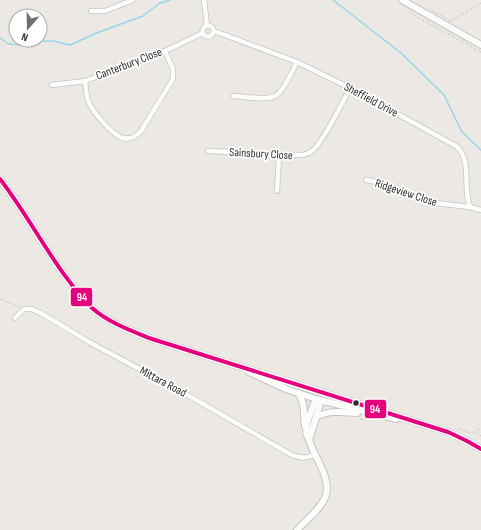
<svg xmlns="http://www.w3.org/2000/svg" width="481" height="530" viewBox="0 0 481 530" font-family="'Sofia Sans Condensed',sans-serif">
<rect width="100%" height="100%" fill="#ece8e4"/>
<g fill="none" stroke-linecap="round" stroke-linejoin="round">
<g stroke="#99d6ec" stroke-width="1.5">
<path d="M333,0L401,53L444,95L462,132L481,150"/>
<path d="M0,38L9,44L21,45L40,41H53L70,45L99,32L143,16L160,3L170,0"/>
</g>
<g stroke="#c5c4c5" stroke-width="6">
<g id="street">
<path d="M204,0L207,25"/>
<path d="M91,11H105L133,0"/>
<circle cx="208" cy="31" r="5.5"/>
<path d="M214,31L297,62L350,88L456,146C473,161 462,187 470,207L481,210"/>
<path d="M85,81C86,87 86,94 88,100C90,108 96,114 102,121C113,133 125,148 141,131L173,79V69L165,51"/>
<path d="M52,85L85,81L165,51L203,33"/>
<path d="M233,96C243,96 266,101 275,96C284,91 292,71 297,62"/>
<path d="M208,151L300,155C304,155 308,154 312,151C323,143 342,103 350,88"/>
<path d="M366,180L382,183L435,203L470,207"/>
<path d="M277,191L279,155"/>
<path d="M15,318L24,309H31L41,313L89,342L184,393L290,454C299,458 305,459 314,455"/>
</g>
</g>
<g stroke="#c5c4c5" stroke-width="8">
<g id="secondary">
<path d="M402,0L481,45"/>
<path d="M0,179C23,209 41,242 63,273C72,285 81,298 92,308C108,322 129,330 149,338L448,432L467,441L481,449"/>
<path d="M249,372L286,389L316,399L396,419"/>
<path d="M298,393C306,404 303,414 305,426"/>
<path d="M316,417C329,410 342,412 357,413"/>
<path d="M309,440L321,401"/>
<path d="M297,530C306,520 322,508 326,495C331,477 314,457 309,440C308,437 306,435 306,432C306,421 312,409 316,399"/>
</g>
</g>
<g stroke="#c9c9c8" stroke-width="1" stroke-dasharray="3 2" stroke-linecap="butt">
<path d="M431,10L451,21L481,3"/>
<path d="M409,11L417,17L481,52"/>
<path d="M0,299L20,307"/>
<path d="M360,419H370"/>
<path d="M458,429L472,433L481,429"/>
<path d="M476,432L481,436"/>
</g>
<use href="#street" stroke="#fcfcfb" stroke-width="4.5"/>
<use href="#secondary" stroke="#fcfcfb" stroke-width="6"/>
<g stroke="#fff" stroke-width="7">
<path id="bus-1" d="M0,179C23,209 41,242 63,273C72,285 81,298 92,308C108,322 129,330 149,338L448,432L467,441L481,449"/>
</g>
<use href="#bus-1" stroke="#e5007d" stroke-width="4"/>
</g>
<circle fill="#2e2e2e" stroke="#fff" stroke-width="1.5" cx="356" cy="403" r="3.5"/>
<g text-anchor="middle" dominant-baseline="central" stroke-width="3.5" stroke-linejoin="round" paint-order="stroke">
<g font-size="12" fill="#2e2e2e" stroke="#fff">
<text transform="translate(129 64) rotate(-21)">Canterbury Close</text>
<text transform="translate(371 100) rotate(28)">Sheffield Drive</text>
<text transform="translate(261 154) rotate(3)">Sainsbury Close</text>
<text transform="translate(406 193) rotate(18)">Ridgeview Close</text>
<text transform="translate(163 382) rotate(28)">Mittara Road</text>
</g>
</g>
<g stroke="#fff" stroke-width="1.5">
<rect x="70" y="287" width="23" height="20" rx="4" fill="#e5007d"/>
<rect x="364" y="399" width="23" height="20" rx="4" fill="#e5007d"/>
</g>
<g font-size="11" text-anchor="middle" font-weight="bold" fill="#fff">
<text x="82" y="301">94</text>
<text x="375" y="413">94</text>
</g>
<g transform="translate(28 28) rotate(200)"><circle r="19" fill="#ffffff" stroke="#ababab"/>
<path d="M0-3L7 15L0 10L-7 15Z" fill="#706f6e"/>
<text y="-6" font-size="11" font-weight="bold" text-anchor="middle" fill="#2e2e2e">N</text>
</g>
</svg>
